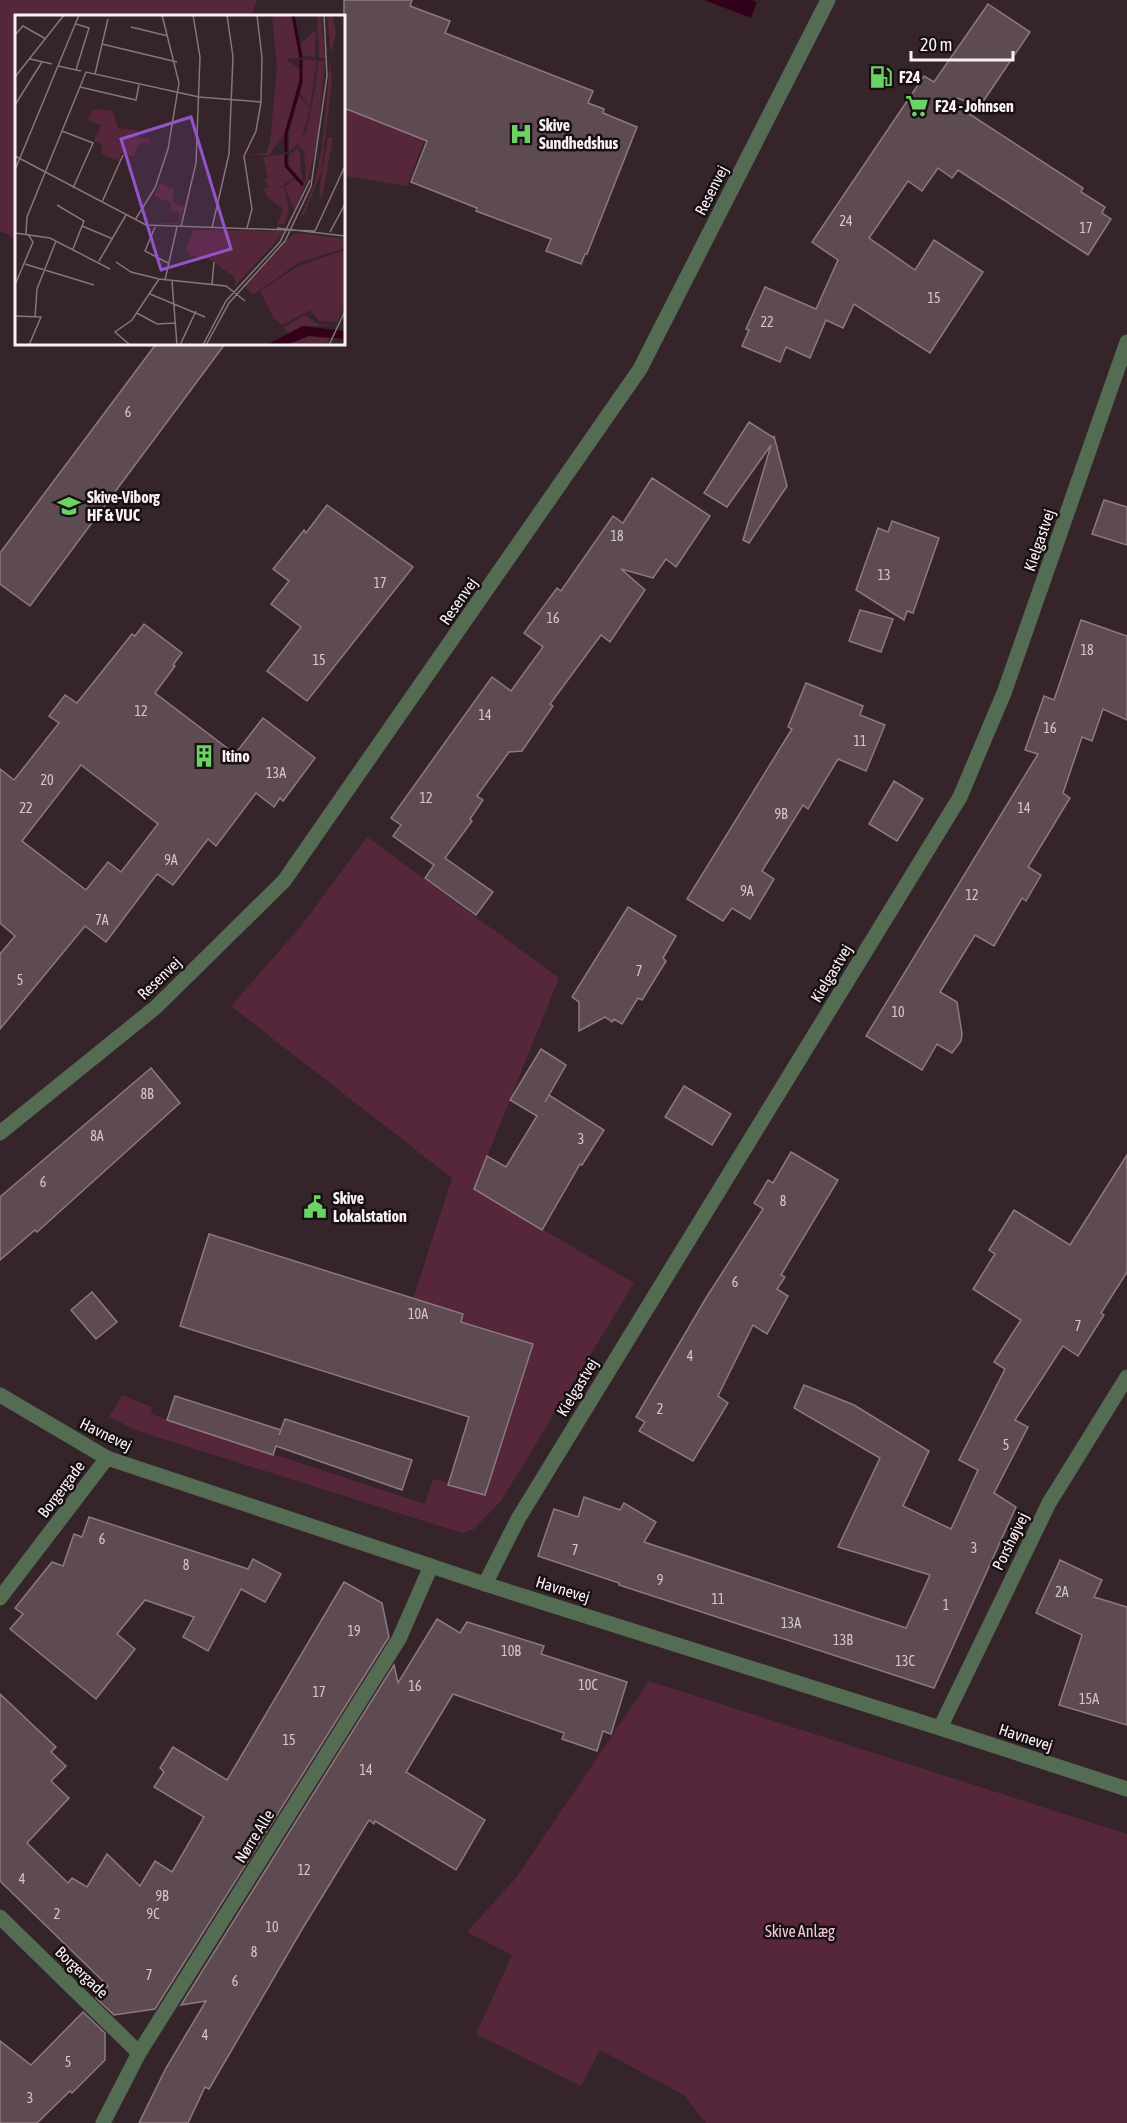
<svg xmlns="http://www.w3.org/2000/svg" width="1127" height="2123" viewBox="0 0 1127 2123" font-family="'Asap Condensed',sans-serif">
<rect width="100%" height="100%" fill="#35252b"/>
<g fill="#56263a">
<path d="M0,0H257L251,16H16V242L7,234L0,232Z"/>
<path d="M344,107L425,139L407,186L344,176Z"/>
<path d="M367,837L559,978L474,1189L634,1283L501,1501L474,1529L462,1533L138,1431L109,1417L122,1395L152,1407L151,1414L425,1504L433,1479L449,1482L448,1485L485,1495L533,1344L461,1321L463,1314L413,1299L452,1178L231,1006L302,925Z"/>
<path d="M649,1681L1127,1834V2123H706L684,2095L600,2050L581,2086L476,2034L512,1955L467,1932L516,1878Z"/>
</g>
<path fill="#33001a" d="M704,0H752L757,2L751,18Z"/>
<g fill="#5d4b51" stroke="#8d7980" stroke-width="1.5" fill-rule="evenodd">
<path d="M344,0H412L410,6L450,21L445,33L593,91L588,103L604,109L603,113L637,127L587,254H585L581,264L546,251L551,239L476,211L477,208L411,182L427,141L344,108Z"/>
<path d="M988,4L1030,32L980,106L957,98L954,104L1083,188L1081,192L1105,207L1102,213L1111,219L1088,255L958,170L952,178L938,168L922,191L908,181L869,238L915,270L934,240L983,272L930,353L854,304L843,328L826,320L810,358L786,347L780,362L742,346L749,330L746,329L765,287L816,309L838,260L812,242L924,76L934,82Z"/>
<path d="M156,344H225L30,606L0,584V553Z"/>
<path d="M749,422L774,438V436L787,486L749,543L743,540L771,445L727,507L704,493Z"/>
<path d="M652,478L710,516L676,567L666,559L653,578L621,569L645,590L610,642L601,635L550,704L553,706L522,751L509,752L477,796L483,800L470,819L472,821L445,858L493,892L476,915L425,878L434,865L393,836L401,825L391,818L492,677L511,691L543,647L524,633L557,588L561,591L613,516L623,523Z"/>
<path d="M1104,500L1127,507V545L1092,534Z"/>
<path d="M327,505L413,567L307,701L267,671L301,627L271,604L289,581L273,569L304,530L306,533Z"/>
<path d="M892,521L939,538L913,613L907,611L904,620L856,590L878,528L888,532Z"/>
<path d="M860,610L893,619L881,652L849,641Z"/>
<path d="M1081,620L1127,636V720L1103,709L1092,741L1082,737L1063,793L1070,798L1028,867L1041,875L1026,901L1022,898L994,946L975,935L940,992L957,1002L962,1034L961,1041L952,1053L937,1044L922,1070L866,1036L1038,754L1025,750L1044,696L1054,700Z"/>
<path d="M144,624L182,653L173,665L175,666L155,693L235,754L263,718L315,758L283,801L280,798L274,807L256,793L216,846L208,839L173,885L157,874L106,942L85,926L0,1029V954L15,936L0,923V769L14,780L59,723L49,716L65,695L77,703L132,634L135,636ZM81,765L158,824L121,872L108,862L86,890L22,841Z"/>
<path d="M806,683L863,706L860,715L885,725L866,771L838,759L808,809L803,805L762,871L774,879L750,919L732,908L723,921L687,899L792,729L788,727Z"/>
<path d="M894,781L923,799L897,841L869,824Z"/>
<path d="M628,907L676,936L663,958L666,961L642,1000L638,998L622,1024L614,1019L612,1022L605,1017L579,1031V1002L572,997Z"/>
<path d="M541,1049L566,1065L545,1102L549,1095L604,1130L582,1165L580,1164L542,1230L474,1189L487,1156L506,1167L537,1116L510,1100Z"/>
<path d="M151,1068L180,1103L37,1232L35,1230L0,1260V1197Z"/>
<path d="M684,1086L731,1114L712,1145L665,1117Z"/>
<path d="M791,1152L838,1180L781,1275L785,1277L777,1289L788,1296L767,1334L753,1325L718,1396L728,1403L693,1461L639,1431L645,1422L636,1417L706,1298L763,1209L754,1203L768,1180L773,1183Z"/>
<path d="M1127,1155V1272L1101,1313L1104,1315L1078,1356L1063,1346L1015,1420L1028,1427L994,1493L1016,1507L934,1688L619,1585V1583L538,1556L554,1509L578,1517L584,1497L620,1510L624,1503L656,1522L644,1542L906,1628L930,1575L838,1547L880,1458L794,1408L804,1385L854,1405L929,1451L903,1506L951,1529L978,1470L959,1460L1005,1369L994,1362L1021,1320L973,1289L995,1254L989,1250L1014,1210L1070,1245Z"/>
<path d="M209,1234L463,1314L461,1322L533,1344L485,1495L448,1485L469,1417L180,1326Z"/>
<path d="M92,1292L117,1322L96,1339L71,1310Z"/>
<path d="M175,1396L281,1430L279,1435L285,1419L412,1460L402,1490L276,1446L273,1455L167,1420Z"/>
<path d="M89,1517L248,1569L253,1559L281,1574L265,1602L241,1589L208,1651L183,1637L194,1617L145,1600L117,1634L135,1649L96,1699L10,1629L23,1614L15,1608L52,1562L63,1566L74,1534L82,1537Z"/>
<path d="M1060,1560L1102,1580L1094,1597L1127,1607V1725L1059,1705L1082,1635L1036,1613Z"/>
<path d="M344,1582L382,1603L389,1637L155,2009L114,2015L96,1998L108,1986L0,1881V1694L56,1747L51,1752L66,1766L51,1781L69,1798L27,1843L68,1883L72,1878L87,1887L107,1854L140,1886L155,1861L172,1872L204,1817L154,1787L164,1772L160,1768L173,1747L227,1780Z"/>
<path d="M437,1619L460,1633L467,1622L544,1646L541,1654L627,1682L611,1734L603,1731L597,1751L562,1739L564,1733L453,1694L406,1772L485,1820L456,1870L375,1821L374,1824L369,1820L301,1931L209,2089L205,2087L188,2123H139L166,2068L206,2001L181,2005L394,1665L398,1683Z"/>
<path d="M83,2012L105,2033V2060L72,2093L70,2091L37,2123H0V2041L31,2065Z"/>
</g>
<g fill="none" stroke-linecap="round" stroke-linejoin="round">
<g stroke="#546d52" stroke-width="15">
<path d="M0,1133L156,1007L284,881L640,369L828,0"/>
<path d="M0,1395L107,1458L485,1584L940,1728L1127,1789"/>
<path d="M485,1584L518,1519L960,797L1004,693L1127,342"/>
<path d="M0,1598L107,1458"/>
<path d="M940,1728L1049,1503L1127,1377"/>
<path d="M0,1917L139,2053"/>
<path d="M103,2123L139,2053L399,1639L431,1566"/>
</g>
</g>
<defs>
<g id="fuel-bare" transform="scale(1.8)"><path d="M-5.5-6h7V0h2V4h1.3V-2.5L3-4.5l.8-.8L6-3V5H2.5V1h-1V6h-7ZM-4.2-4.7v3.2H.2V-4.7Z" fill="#6ad363" stroke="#171013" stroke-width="2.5" paint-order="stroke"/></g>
<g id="supermarket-bare" transform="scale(1.8)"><path d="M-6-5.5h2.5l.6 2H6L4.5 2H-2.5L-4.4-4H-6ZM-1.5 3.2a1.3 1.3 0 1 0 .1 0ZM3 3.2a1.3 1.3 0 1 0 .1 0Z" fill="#6ad363" stroke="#171013" stroke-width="2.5" paint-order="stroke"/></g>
<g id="hospital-bare" transform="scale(1.8)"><path d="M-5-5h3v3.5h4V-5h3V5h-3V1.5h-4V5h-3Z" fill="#6ad363" stroke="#171013" stroke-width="2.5" paint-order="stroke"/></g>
<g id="school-bare" transform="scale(1.8)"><path d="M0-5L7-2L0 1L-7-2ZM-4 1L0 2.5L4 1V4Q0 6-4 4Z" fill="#6ad363" stroke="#171013" stroke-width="2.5" paint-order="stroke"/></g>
<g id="building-bare" transform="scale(1.8)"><path d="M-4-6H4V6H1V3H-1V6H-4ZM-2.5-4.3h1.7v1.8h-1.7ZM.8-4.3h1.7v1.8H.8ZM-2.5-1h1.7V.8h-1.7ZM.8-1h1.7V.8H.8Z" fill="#6ad363" stroke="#171013" stroke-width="2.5" paint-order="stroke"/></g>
<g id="civic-bare" transform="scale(1.8)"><path d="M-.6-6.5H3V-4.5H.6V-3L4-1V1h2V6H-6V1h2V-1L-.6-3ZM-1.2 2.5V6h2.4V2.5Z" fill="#6ad363" stroke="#171013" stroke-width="2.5" paint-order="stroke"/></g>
</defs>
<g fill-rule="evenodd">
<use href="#fuel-bare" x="881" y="77"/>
<use href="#supermarket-bare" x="917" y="106"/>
<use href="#hospital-bare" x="521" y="134"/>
<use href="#school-bare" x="69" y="506"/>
<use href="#building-bare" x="204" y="756"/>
<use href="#civic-bare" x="315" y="1207"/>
</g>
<g text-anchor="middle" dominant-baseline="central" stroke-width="5" stroke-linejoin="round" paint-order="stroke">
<g font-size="14" fill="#d4c7cb">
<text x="846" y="221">24</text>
<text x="1086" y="228">17</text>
<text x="934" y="298">15</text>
<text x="767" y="322">22</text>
<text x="128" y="412">6</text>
<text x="617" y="536">18</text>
<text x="884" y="575">13</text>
<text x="380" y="583">17</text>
<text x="553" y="618">16</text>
<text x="1087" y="650">18</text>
<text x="319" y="660">15</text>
<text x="141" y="711">12</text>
<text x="485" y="715">14</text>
<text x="1050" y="728">16</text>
<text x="860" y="741">11</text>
<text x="276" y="773">13A</text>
<text x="47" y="780">20</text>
<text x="426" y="798">12</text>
<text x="26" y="808">22</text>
<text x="1024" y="808">14</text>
<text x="781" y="814">9B</text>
<text x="171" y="860">9A</text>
<text x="747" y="891">9A</text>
<text x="972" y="895">12</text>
<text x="102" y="920">7A</text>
<text x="639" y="971">7</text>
<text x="20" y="980">5</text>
<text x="898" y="1012">10</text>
<text x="147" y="1094">8B</text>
<text x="97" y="1136">8A</text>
<text x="581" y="1139">3</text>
<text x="43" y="1182">6</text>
<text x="783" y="1201">8</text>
<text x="735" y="1282">6</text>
<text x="418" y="1314">10A</text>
<text x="1078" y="1326">7</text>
<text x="690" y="1356">4</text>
<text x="660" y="1409">2</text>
<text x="1006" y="1445">5</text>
<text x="102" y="1539">6</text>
<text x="974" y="1548">3</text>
<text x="575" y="1550">7</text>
<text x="186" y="1565">8</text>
<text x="660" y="1580">9</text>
<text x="1062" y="1592">2A</text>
<text x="718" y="1599">11</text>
<text x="946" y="1605">1</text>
<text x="791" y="1623">13A</text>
<text x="354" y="1631">19</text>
<text x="843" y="1640">13B</text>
<text x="511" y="1651">10B</text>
<text x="905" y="1661">13C</text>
<text x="588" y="1685">10C</text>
<text x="415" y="1686">16</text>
<text x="319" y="1692">17</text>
<text x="1089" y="1699">15A</text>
<text x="289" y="1740">15</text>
<text x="366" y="1770">14</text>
<text x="304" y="1870">12</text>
<text x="22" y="1879">4</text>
<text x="162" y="1896">9B</text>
<text x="57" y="1914">2</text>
<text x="153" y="1914">9C</text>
<text x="272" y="1927">10</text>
<text x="254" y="1952">8</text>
<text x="149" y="1975">7</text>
<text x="235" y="1981">6</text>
<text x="205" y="2035">4</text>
<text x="68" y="2062">5</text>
<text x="30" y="2098">3</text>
</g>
<g font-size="16" font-weight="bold" fill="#fbf0f4" stroke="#171013" text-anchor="start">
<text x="899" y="77">F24</text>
<text x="935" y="106">F24 - Johnsen</text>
<text x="539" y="125">Skive<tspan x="539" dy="18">Sundhedshus</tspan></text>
<text x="87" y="497">Skive-Viborg<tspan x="87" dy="18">HF &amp; VUC</tspan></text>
<text x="222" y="756">Itino</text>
<text x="333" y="1198">Skive<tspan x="333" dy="18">Lokalstation</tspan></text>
</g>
<g font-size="16" fill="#fbf0f4" stroke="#171013">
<text transform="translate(711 190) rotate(-63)">Resenvej</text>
<text transform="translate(1039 540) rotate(-71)">Kielgastvej</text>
<text transform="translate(458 601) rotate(-55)">Resenvej</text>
<text transform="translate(831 973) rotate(-59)">Kielgastvej</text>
<text transform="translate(159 978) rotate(-44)">Resenvej</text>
<text transform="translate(577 1387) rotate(-59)">Kielgastvej</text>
<text transform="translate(106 1434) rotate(26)">Havnevej</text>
<text transform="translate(61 1489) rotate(-53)">Borgergade</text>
<text transform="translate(1010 1541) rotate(-64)">Porshøjvej</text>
<text transform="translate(563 1589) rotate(17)">Havnevej</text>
<text transform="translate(1026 1737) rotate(18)">Havnevej</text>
<text transform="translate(254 1836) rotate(-58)">Nørre Alle</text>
<text transform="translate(82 1972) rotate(44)">Borgergade</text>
</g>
<g font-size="16" fill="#f6c7d8" stroke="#171013">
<text x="800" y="1931">Skive Anlæg</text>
</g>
</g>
<g transform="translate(15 15)">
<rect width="330" height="330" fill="#35252b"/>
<path d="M257,0H275L278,4L285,43L271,44L285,54V60L271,118L254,140H232L251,138L255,127L262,53ZM302,0H306L310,43H304ZM312,0H318L321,18L316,38ZM301,15L300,42L288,41L286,28ZM288,45H302L295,92L285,79ZM303,46H310L303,123L293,164L279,196L270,172L279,164L287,168L291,164L289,136L283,131L286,126L274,137V118L284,81L295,94L287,123L291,117L300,75ZM315,47L317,65L306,158L289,200H286L300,167L307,132ZM78,94L98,96L103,113L122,115V122L135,124V127L124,129L119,142L106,138L104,146L86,139L87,129L79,126L86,110L73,105ZM313,122L318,123L307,183L304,177ZM282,134L285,137L287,166L274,150V139ZM271,139L270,151L280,162L259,176L269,171L274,194L270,208L262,210L268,194L251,181L249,174L254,172L249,165L253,163L248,142ZM145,168L159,174L158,188L169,191L164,209H139L164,207V197L156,196V188L139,181ZM178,215L266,216L268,219L220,271V263L196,245L174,240L171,234ZM279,218L329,223L330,233L283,248L238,280L230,272ZM330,235V291L322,307L304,306L295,295L267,310L258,302L245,276L283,251ZM290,300L303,309L320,311H287L273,318L269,312ZM295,321L314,323L311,330H271Z" fill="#56263a"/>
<path d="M288,311L330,316V324L294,321L270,330H251Z" fill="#33001a"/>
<path fill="none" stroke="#33001a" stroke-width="3" d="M278,0L286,43M271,137V118L286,67V45M271,139V151L288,170"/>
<path fill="none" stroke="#84767b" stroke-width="1.5" d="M116,12L153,21M0,20L8,11L31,24M87,29L162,47M15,44L37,49M43,51L66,56M61,55L74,13L61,9M80,59L93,4M0,62L49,0M65,72L121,85L124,70M0,90L27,47M47,116L78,128L58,173M0,141L131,210L300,216M0,155L64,0M87,187L108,140M42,190L69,206L58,234M120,205L140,173L153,134L164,68L147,0M67,211L98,224M140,212L130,236L153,248M166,212L181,148L185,42L178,0M197,213L214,139L218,42L212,0M232,213L237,194L229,141L241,116L246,87L247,43L242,0M262,213L330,221M300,216L330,151M315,217L330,189M0,218L35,223L95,254M11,219L12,202L71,57L184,82L246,87M84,246L111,200M101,247L116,257L144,264L211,271L230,286M10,249L79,270M150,265L162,212M157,266L162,330M197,269L199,247M0,270L18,227L13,219M135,279L190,302M122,298L142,309L160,308M0,301L26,302L14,330M20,302L22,274L41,226M115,330L100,317L117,305L144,264M165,330L181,296M188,330L211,286L265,227L295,165M191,330L214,288L270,226L296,171L312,61L309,0M314,330L330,296"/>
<path fill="#9553ca" fill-opacity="0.15" stroke="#9553ca" stroke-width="3" d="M176,102L216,234L146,255L106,124Z"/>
<rect width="330" height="330" fill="none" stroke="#fbf0f4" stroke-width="3"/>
</g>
<path d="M911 51v9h102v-9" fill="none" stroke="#fbf0f4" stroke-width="3"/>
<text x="920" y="51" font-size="18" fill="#fbf0f4" stroke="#171013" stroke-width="4.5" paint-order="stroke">20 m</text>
</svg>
